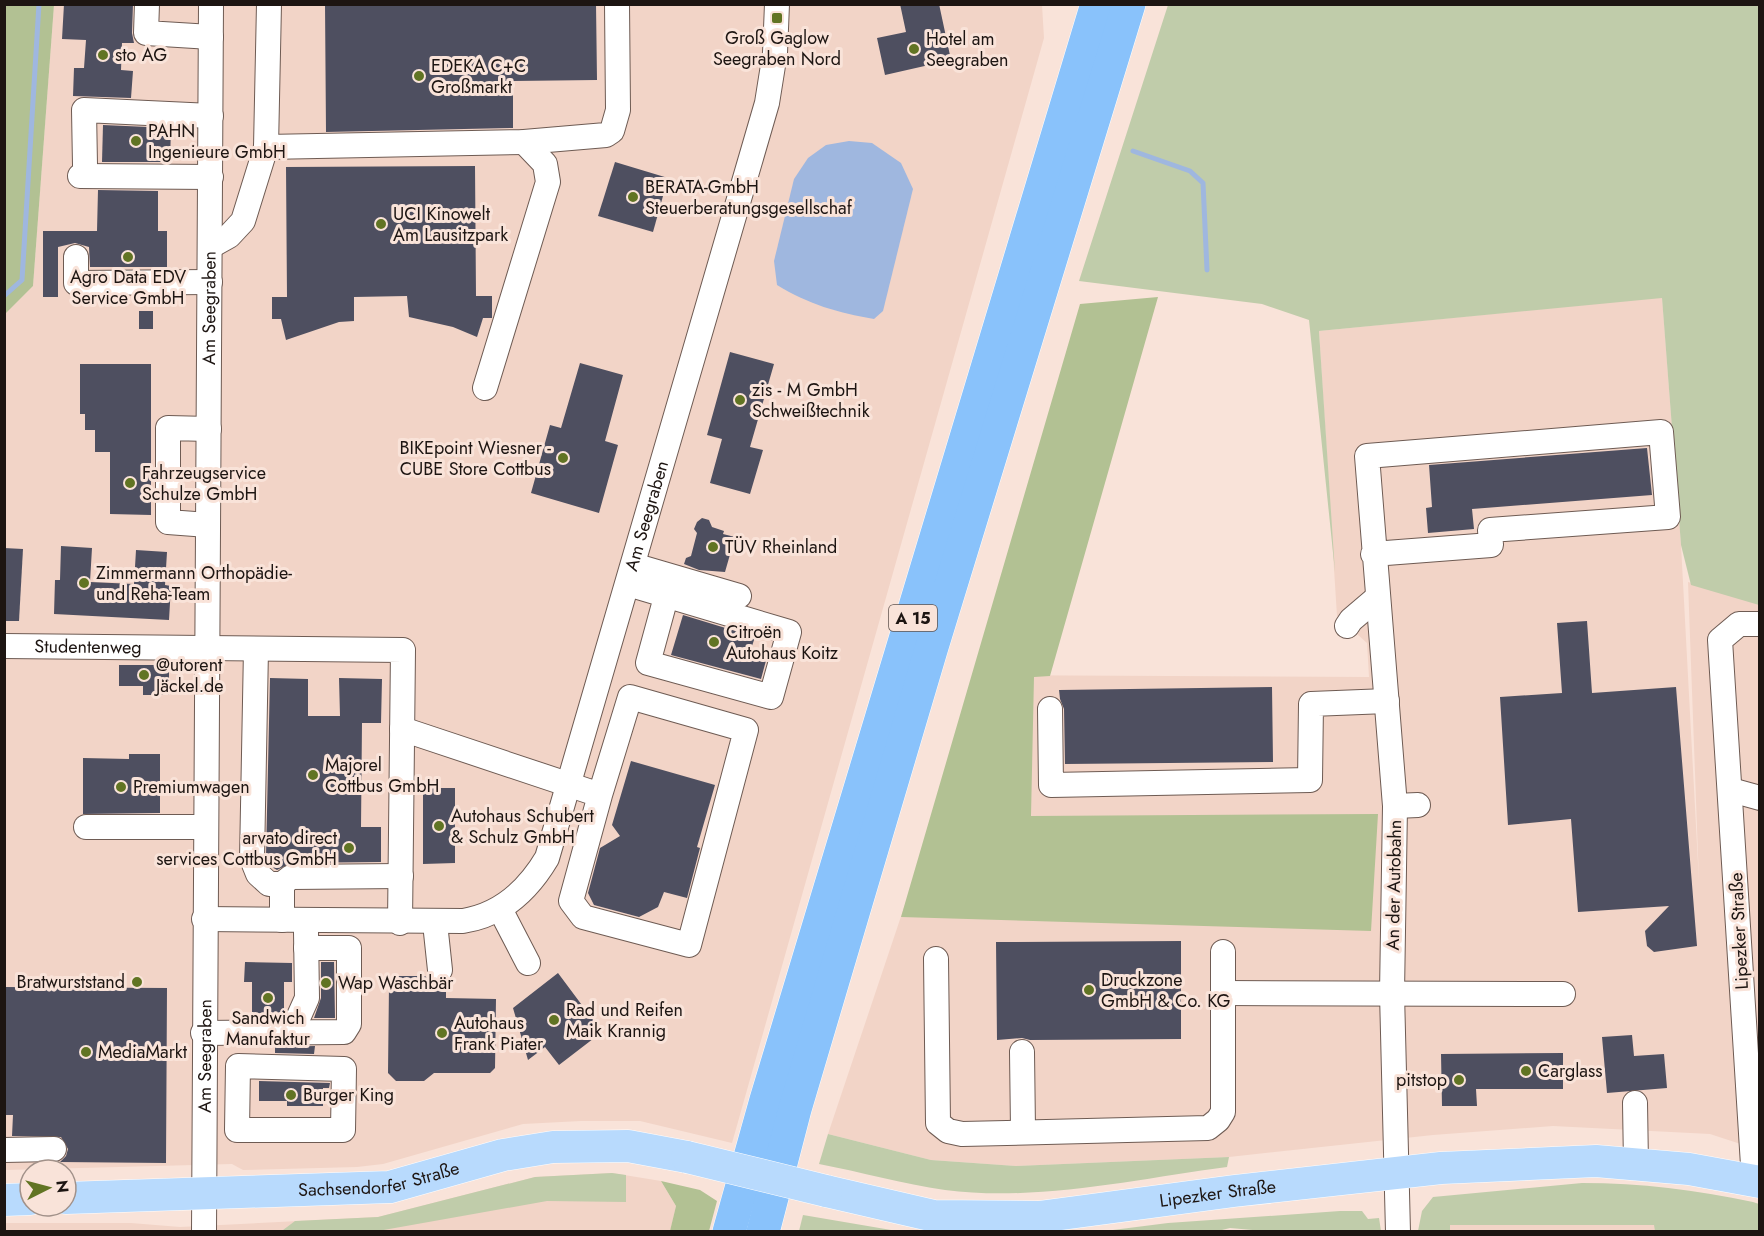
<svg xmlns="http://www.w3.org/2000/svg" width="1764" height="1236" viewBox="0 0 1764 1236" font-family="Jost,sans-serif">
<rect width="100%" height="100%" fill="#f9e3d9"/>
<g fill="#f2d4c7">
<path d="M54,5H1042L1044,38L732,1143L640,1121H581L523,1124L383,1164L357,1167L243,1170L232,1164L5,1170L4,314L33,286Z"/>
<path d="M1662,297L1681,545L1699,882L1688,582L1759,603V1150L1710,1134L1553,1126L1433,1135L1229,1157L1016,1166L931,1160L828,1134L982,675L1369,677L1367,643L1337,616L1319,331Z"/>
<path d="M612,1173L661,1181L676,1206L670,1232H5L4,1223H131L180,1227L378,1217L535,1177Z"/>
<path d="M1450,1225H1655V1231L1450,1232Z"/>
</g>
<g fill="#c0ccaa">
<path d="M1168,5H1759V605L1691,585L1681,545L1662,298L1319,331L1335,572L1309,320L1262,304L1079,281Z"/>
<path d="M828,1134L931,1160L1016,1166L1229,1157L1227,1167C1136,1179 1037,1202 945,1190C903,1184 861,1172 819,1164Z"/>
<path d="M612,1173L626,1175V1202L547,1201L378,1231L283,1230L295,1221L378,1217L535,1177Z"/>
<path d="M1582,1183C1641,1183 1696,1190 1753,1202L1759,1204V1231H1655L1654,1225H1450V1231H1418L1422,1211L1433,1197Z"/>
<path d="M1340,1211H1362L1368,1219L1379,1218L1381,1231L1275,1232L1230,1228L1214,1232L1105,1231L1168,1223Z"/>
<path d="M803,1215L897,1231H799Z"/>
</g>
<g fill="#b2c193">
<path d="M5,4L54,5L33,286L5,314Z"/>
<path d="M1158,297L1050,676L1034,677L1031,816L1378,814L1371,931L901,917L1080,304Z"/>
<path d="M661,1181L700,1190L717,1201L709,1231H670L676,1206Z"/>
</g>
<path fill="#9fb7df" d="M849,141L872,143L901,163L913,189L883,311L874,319C838,313 808,304 777,285L774,261L794,179L808,158L826,145Z"/>
<g fill="none" stroke-linecap="round" stroke-linejoin="round">
<g stroke="#9fb7df" stroke-width="5">
<path d="M1133,151L1190,171L1203,183L1207,270"/>
<path d="M4,296L22,280L39,4"/>
</g>
</g>
<g fill="#4e4f60">
<path d="M64,4H133L132,33L134,43H122L121,70L133,71L131,98L73,96L74,68H84L86,40L62,39Z"/>
<path d="M325,4H596L597,80L513,81V128L326,132Z"/>
<path d="M900,4H939L951,60L885,75L877,38L906,32Z"/>
<path d="M103,125L171,128L170,162H102Z"/>
<path d="M615,162L668,178L653,232L598,216Z"/>
<path d="M475,166L476,296H492V318H483L477,337L453,327L409,317L407,296L354,297V321L339,322L286,340L281,319H272V297H287L286,167Z"/>
<path d="M98,190L158,191V231H167V267H90L89,247L75,243L58,247V297H43V231H97Z"/>
<rect x="139" y="311" width="14" height="18"/>
<path d="M730,352L774,364L750,447L763,450L750,494L710,483L722,439L707,435Z"/>
<path d="M580,363L623,375L605,441L618,445L599,513L531,493L550,425L561,428Z"/>
<path d="M80,364H151V515L110,514V452H95V430H85V414H80Z"/>
<path d="M1647,448L1652,495L1472,509L1474,529L1428,533L1426,508L1432,507L1429,465Z"/>
<path d="M702,518L709,520L712,527L724,531L723,534L735,537L725,572L699,570L684,564L686,558L691,556L697,533L694,529L697,522Z"/>
<path d="M61,546L92,548L90,582L134,584L136,550L167,552L165,585L171,586L169,620L54,614L55,580H60Z"/>
<path d="M4,548L23,549L19,621H4Z"/>
<path d="M683,615L755,637L750,652L767,657L761,679L671,655Z"/>
<path d="M1587,621L1592,693L1676,687L1697,946L1654,952L1647,946L1645,931L1669,906L1578,912L1571,819L1508,825L1500,697L1562,693L1557,623Z"/>
<path d="M119,665H169V695H143V686H119Z"/>
<path d="M270,678L308,679V716H340L339,678L382,679L381,723H362L361,827H381V862L291,863L277,870L270,866L266,856Z"/>
<path d="M1272,687L1273,762L1065,764L1064,709L1060,699L1059,690Z"/>
<path d="M129,754H160V813L83,814V758L129,759Z"/>
<path d="M631,761L715,785L697,847L700,848L687,898L664,892L658,907L639,917L594,905L588,893L600,848L620,836L612,825Z"/>
<path d="M423,788H455V863L423,864Z"/>
<path d="M1181,941V1039L1030,1040L1022,1038L997,1040L996,942Z"/>
<path d="M245,962L292,963V982H284V1014L252,1013V982H244Z"/>
<path d="M321,962H334L335,1018H314L321,998Z"/>
<path d="M558,973L602,1032L559,1065L545,1047L528,1060L513,1008Z"/>
<path d="M397,976H425L435,986H446V998L496,999L495,1068L490,1073H434L424,1081H396L388,1073L389,985Z"/>
<path d="M4,987L167,988L166,1163L60,1162L66,1156L68,1149L61,1137L12,1136L13,1115H4Z"/>
<path d="M1632,1035L1634,1056L1664,1054L1667,1088L1607,1093L1602,1037Z"/>
<path d="M315,1046L314,1054L275,1053V1047Z"/>
<path d="M1563,1053V1089H1476L1477,1106H1442L1441,1054Z"/>
<path d="M259,1081L330,1083L329,1088H323V1106H287V1101H259Z"/>
</g>
<g fill="none" stroke-linecap="round" stroke-linejoin="round">
<g stroke="#6e5b53" stroke-width="26">
<g id="minor">
<path d="M147,4L146,33L211,37"/>
<path d="M266,147L269,4"/>
<path d="M85,165L84,110L211,116"/>
<path d="M80,176L211,177"/>
<path d="M211,246L229,236L243,221L266,147L524,142L606,135L612,131L618,110L617,4"/>
<path d="M76,257V283L210,282"/>
<path d="M485,388L548,182L545,164L524,142"/>
<path d="M208,525L168,522V428L209,429"/>
<path d="M1373,554L1491,545L1490,530L1668,517L1661,432L1367,456L1395,806L1392,993L1398,1232"/>
<path d="M633,565L739,596"/>
<path d="M628,584L789,632L771,697L648,663L666,597"/>
<path d="M1347,626L1351,620L1378,597"/>
<path id="s1" d="M4,646L403,650L400,923"/>
<path d="M256,649L252,859L258,874L269,884H282V920"/>
<path d="M1050,709L1051,785L1310,780L1311,704L1387,701"/>
<path d="M402,729L600,795L630,697L746,730L689,945L583,917L571,901L600,795"/>
<path d="M1731,790L1760,798"/>
<path d="M1395,806L1418,805"/>
<path d="M86,827H204"/>
<path d="M282,884L291,877L401,876"/>
<path d="M500,909L528,963"/>
<path id="s2" d="M204,919L463,921C501,915 528,890 547,858L767,103L775,53L777,4"/>
<path d="M435,923L440,970"/>
<path d="M936,959L938,1123L948,1131L962,1134L1208,1128L1218,1120L1223,1112V952"/>
<path d="M1224,993L1563,994"/>
<path d="M203,1033L344,1032L349,1024V948H306"/>
<path d="M291,1034L307,998L306,932"/>
<path d="M1022,1052L1023,1130"/>
<path d="M238,1066L344,1069L343,1130H237Z"/>
<path d="M1635,1103L1636,1164"/>
<path d="M4,1150L54,1149"/>
<path d="M1754,1181L1720,640L1739,624H1760"/>
<path id="s3" d="M204,1232L211,4"/>
</g>
</g>
<g stroke="#fff" stroke-width="33">
<g id="major">
<path id="s4" d="M826,1191L934,1216L1039,1217L1234,1191L1441,1168L1596,1161L1689,1169L1760,1182"/>
<path id="s5" d="M66,1198L390,1187L503,1155L553,1147L628,1146L687,1157"/>
<path d="M4,1200L30,1199"/>
</g>
</g>
<g stroke="#fff" stroke-width="34">
<g id="highway">
<path d="M729,1232L766,1100L1097,4"/>
<path d="M763,1232L795,1109L931,650L1129,4"/>
</g>
</g>
<use href="#minor" stroke="#fff" stroke-width="24"/>
<use href="#major" stroke="#b8dafd" stroke-width="32"/>
<use href="#highway" stroke="#89c2fb" stroke-width="33"/>
<g stroke="#fff" stroke-width="33" stroke-linecap="butt">
<path id="major-bridge" d="M687,1157L826,1191"/>
</g>
<use href="#major-bridge" stroke="#b8dafd" stroke-width="32"/>
</g>
<g fill="#617423" stroke="#f9e3d9" stroke-width="2">
<rect x="771" y="12" width="12" height="12" rx="3"/>
<circle cx="914" cy="49" r="6"/>
<circle cx="103" cy="55" r="6"/>
<circle cx="419" cy="76" r="6"/>
<circle cx="136" cy="141" r="6"/>
<circle cx="633" cy="197" r="6"/>
<circle cx="381" cy="224" r="6"/>
<circle cx="128" cy="257" r="6"/>
<circle cx="740" cy="400" r="6"/>
<circle cx="563" cy="458" r="6"/>
<circle cx="130" cy="483" r="6"/>
<circle cx="713" cy="547" r="6"/>
<circle cx="84" cy="583" r="6"/>
<circle cx="714" cy="642" r="6"/>
<circle cx="144" cy="675" r="6"/>
<circle cx="313" cy="775" r="6"/>
<circle cx="121" cy="787" r="6"/>
<circle cx="439" cy="826" r="6"/>
<circle cx="349" cy="848" r="6"/>
<circle cx="137" cy="982" r="6"/>
<circle cx="326" cy="983" r="6"/>
<circle cx="1089" cy="990" r="6"/>
<circle cx="268" cy="998" r="6"/>
<circle cx="554" cy="1020" r="6"/>
<circle cx="442" cy="1033" r="6"/>
<circle cx="86" cy="1052" r="6"/>
<circle cx="1526" cy="1071" r="6"/>
<circle cx="1459" cy="1080" r="6"/>
<circle cx="291" cy="1095" r="6"/>
</g>
<g text-anchor="middle" dominant-baseline="central" stroke-width="6" stroke-linejoin="round" paint-order="stroke">
<rect fill="#f9e3d9" stroke="#5f534e" stroke-width="1.5" x="889" y="605" width="48" height="26" rx="4.5"/>
<g font-size="16" font-weight="bold" fill="#1d1512">
<text x="913" y="618">A 15</text>
</g>
<g font-size="18" fill="#1d1512" stroke="#f9e3d9" text-anchor="start">
<text x="777" y="38" text-anchor="middle">Groß Gaglow<tspan x="777" dy="21">Seegraben Nord</tspan></text>
<text x="926" y="39">Hotel am<tspan x="926" dy="21">Seegraben</tspan></text>
<text x="115" y="55">sto AG</text>
<text x="431" y="66">EDEKA C+C<tspan x="431" dy="21">Großmarkt</tspan></text>
<text x="148" y="131">PAHN<tspan x="148" dy="21">Ingenieure GmbH</tspan></text>
<text x="645" y="187">BERATA-GmbH<tspan x="645" dy="21">Steuerberatungsgesellschaf</tspan></text>
<text x="393" y="214">UCI Kinowelt<tspan x="393" dy="21">Am Lausitzpark</tspan></text>
<text x="128" y="277" text-anchor="middle">Agro Data EDV<tspan x="128" dy="21">Service GmbH</tspan></text>
<text x="752" y="390">zis - M GmbH<tspan x="752" dy="21">Schweißtechnik</tspan></text>
<text x="551" y="448" text-anchor="end">BIKEpoint Wiesner -<tspan x="551" dy="21">CUBE Store Cottbus</tspan></text>
<text x="142" y="473">Fahrzeugservice<tspan x="142" dy="21">Schulze GmbH</tspan></text>
<text x="725" y="547">TÜV Rheinland</text>
<text x="96" y="573">Zimmermann Orthopädie-<tspan x="96" dy="21">und Reha-Team</tspan></text>
<text x="726" y="632">Citroën<tspan x="726" dy="21">Autohaus Koitz</tspan></text>
<text x="156" y="665">@utorent<tspan x="156" dy="21">Jäckel.de</tspan></text>
<text x="325" y="765">Majorel<tspan x="325" dy="21">Cottbus GmbH</tspan></text>
<text x="133" y="787">Premiumwagen</text>
<text x="451" y="816">Autohaus Schubert<tspan x="451" dy="21">&amp; Schulz GmbH</tspan></text>
<text x="337" y="838" text-anchor="end">arvato direct<tspan x="337" dy="21">services Cottbus GmbH</tspan></text>
<text x="1101" y="980">Druckzone<tspan x="1101" dy="21">GmbH &amp; Co. KG</tspan></text>
<text x="125" y="982" text-anchor="end">Bratwurststand</text>
<text x="338" y="983">Wap Waschbär</text>
<text x="566" y="1010">Rad und Reifen<tspan x="566" dy="21">Maik Krannig</tspan></text>
<text x="268" y="1018" text-anchor="middle">Sandwich<tspan x="268" dy="21">Manufaktur</tspan></text>
<text x="454" y="1023">Autohaus<tspan x="454" dy="21">Frank Piater</tspan></text>
<text x="98" y="1052">MediaMarkt</text>
<text x="1538" y="1071">Carglass</text>
<text x="1447" y="1080" text-anchor="end">pitstop</text>
<text x="303" y="1095">Burger King</text>
</g>
<g font-size="18" fill="#1d1512" stroke="#f9e3d9">
<text stroke="none"><textPath href="#s3" startOffset="924">Am Seegraben</textPath></text>
<text stroke="none"><textPath href="#s2" startOffset="724">Am Seegraben</textPath></text>
<text stroke="none"><textPath href="#s1" startOffset="84">Studentenweg</textPath></text>
<text transform="translate(1394 885) rotate(-89)">An der Autobahn</text>
<text transform="translate(1739 931) rotate(-93)">Lipezker Straße</text>
<text stroke="none"><textPath href="#s3" startOffset="176">Am Seegraben</textPath></text>
<text stroke="none"><textPath href="#s5" startOffset="314">Sachsendorfer Straße</textPath></text>
<text stroke="none"><textPath href="#s4" startOffset="396">Lipezker Straße</textPath></text>
</g>
</g>
<rect width="1764" height="1236" fill="none" stroke="#1d1512" stroke-width="12"/>
<g transform="translate(48 1188) rotate(84)"><circle r="28" fill="#f9e3d9" stroke="#a19189" stroke-width="1.5"/>
<path d="M0-4.5L10 22L0 15L-10 22Z" fill="#617423"/>
<text y="-9" font-size="16" font-weight="bold" text-anchor="middle" fill="#1d1512">N</text>
</g>
</svg>
